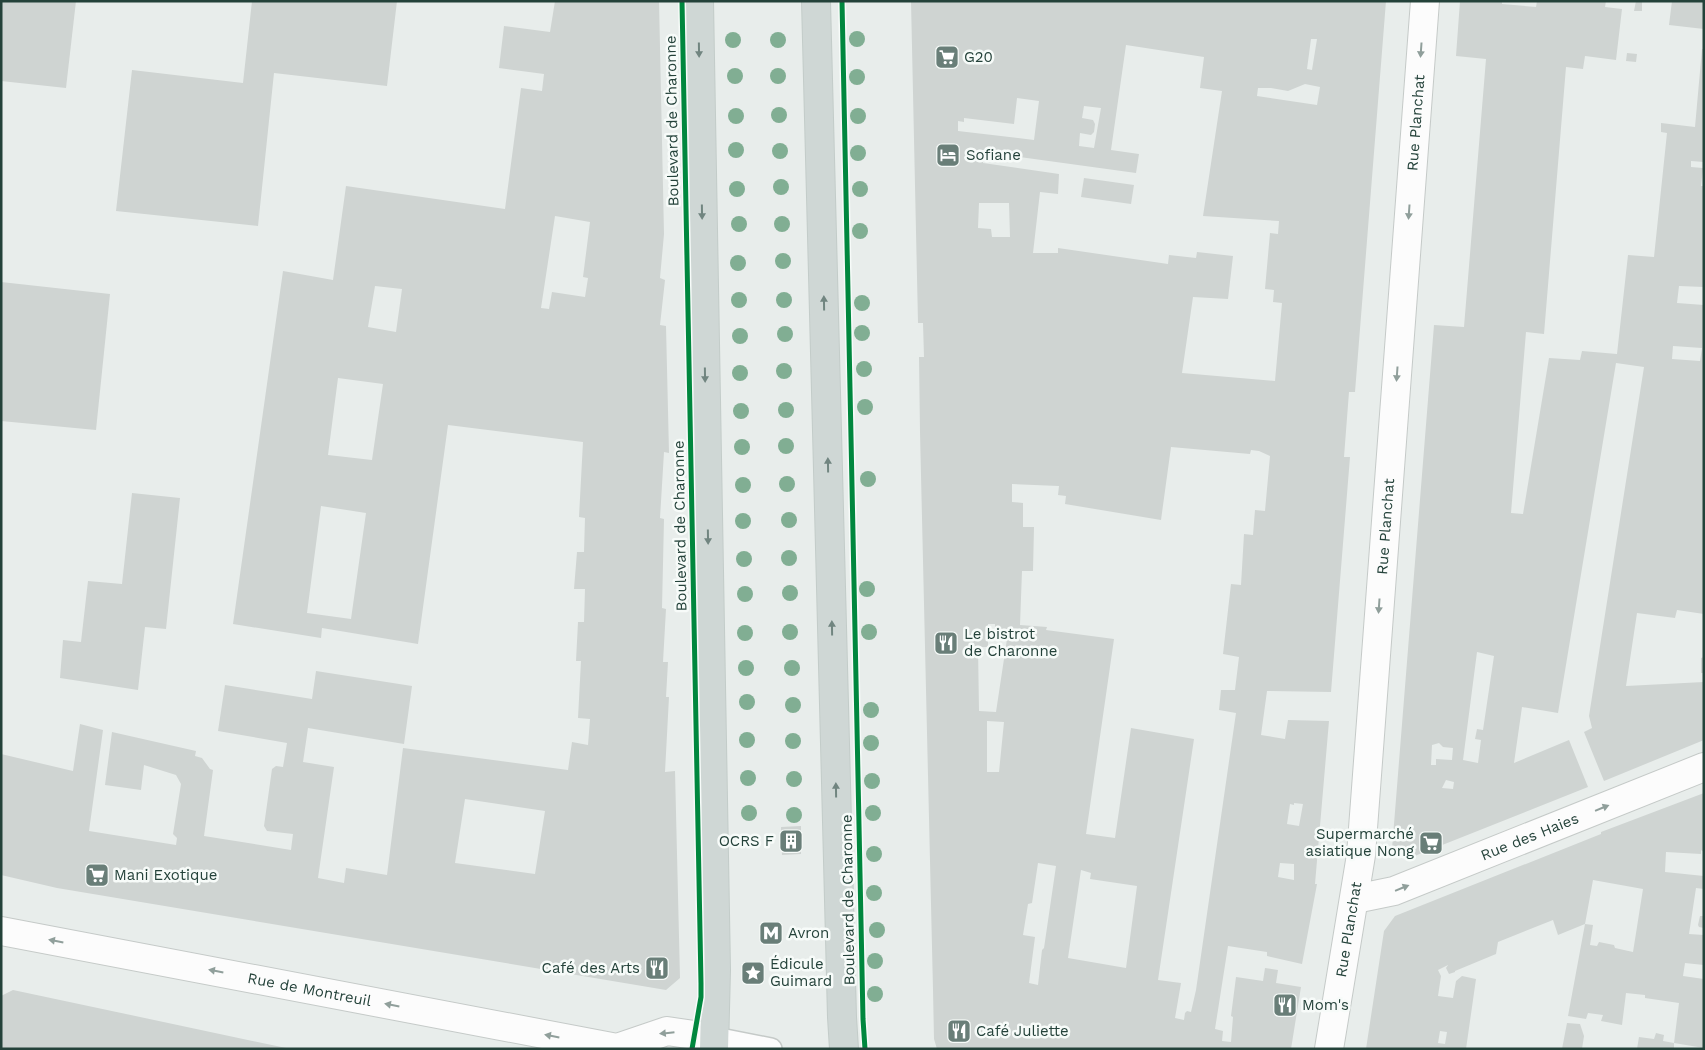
<svg xmlns="http://www.w3.org/2000/svg" width="1705" height="1050" viewBox="0 0 1705 1050" font-family="'Work Sans',sans-serif">
<rect width="100%" height="100%" fill="#e8edeb"/>
<g fill="#cfd4d2" fill-rule="evenodd">
<path d="M1,1H76L66,88L1,81Z"/>
<path d="M252,1H397L387,86L274,73L258,226L116,211L132,70L243,83Z"/>
<path d="M555,1H659L664,234L660,278L665,280L660,325L666,326L669,453L664,452L660,518L664,519L662,608L666,609L663,662H668L666,697H669L665,772L675,771L680,978L666,990L57,888L1,875V754L73,771L80,724L103,730L89,831L176,845L177,838L173,834L181,784L176,775L144,765L141,790L105,785L112,732L196,751L195,756L202,758L210,769L213,770L204,836L291,850L293,834L267,831L264,826L272,769L276,766L283,767L287,743L218,731L225,685L312,699L316,671L412,686L404,744L308,728L303,762L334,767L318,878L344,883L346,868L387,875L403,748L568,770L572,742L588,745L590,719L578,718L581,661H576L578,622H584L585,589H574L577,552H584L585,518L579,517L583,442L448,425L418,644L322,628L321,638L233,624L283,271L333,280L346,186L505,209L521,88L542,91L544,74L499,68L504,26L550,32ZM555,216L590,222L583,277L588,278L585,297L552,292L549,309L541,308ZM375,286L402,289L396,332L368,327ZM338,378L383,384L372,460L328,455ZM321,506L366,513L351,619L307,613ZM465,799L545,811L535,874L455,863Z"/>
<path d="M911,1H1386L1355,392H1349L1344,457H1350L1331,692L1267,691L1261,735L1285,739L1288,720L1329,721L1315,884H1317L1302,964L1267,956V952L1228,946L1215,1029L1223,1031L1222,1041L1231,1042L1233,1017L1231,1016L1236,977L1263,981L1265,968L1278,970L1276,983L1301,987L1291,1049H937L934,1039L933,990L920,432L919,357H924L923,323H918ZM1311,39H1317L1312,70L1307,69ZM1126,45L1204,57L1200,88L1222,91L1203,216L1279,221L1278,234L1270,233L1265,289L1274,290L1273,302L1282,303L1275,381L1182,373L1193,297L1228,299L1233,256L1197,252L1196,258L1169,255L1168,264L1058,248V253H1033L1040,192L1058,194L1059,174L983,163V152L1136,173L1139,154L1111,150ZM1305,84L1320,87L1317,105L1257,96L1258,88H1271L1288,91ZM1017,98L1039,101L1034,140L958,131V121L964,122V118L1014,124ZM1084,106L1101,108L1094,148L1079,146L1080,133L1091,135L1094,132L1095,124L1093,120L1082,118ZM979,203H1009L1010,237H992L991,229L978,228ZM1171,447L1250,454L1251,450L1259,451L1270,456L1265,511L1255,510L1253,535L1244,534L1241,585L1231,584L1223,654L1239,657L1235,690H1221L1219,710L1236,713L1196,990L1191,1012L1187,1011L1185,1013L1184,1020L1175,1018L1181,983L1158,980L1194,739L1131,728L1115,838L1086,834L1114,639L1046,630L1047,627L1020,625L1022,571H1033L1034,527H1023V503L1012,502V484L1059,486L1058,495L1066,496L1065,504L1161,520ZM988,624H995V638L1007,639L996,712L979,711L978,647H988ZM987,721L1004,722L999,772H987ZM1294,803L1303,804L1299,826L1287,824L1290,804L1294,805ZM1038,863L1056,866L1044,948L1042,950L1038,985L1029,983L1035,937L1023,935L1028,904L1032,903ZM1280,863L1294,864V880L1278,877ZM1081,870L1091,873L1090,879L1137,886L1126,968L1068,958Z"/>
<path d="M1460,1H1502V4L1536,7L1537,1H1606L1605,7L1622,9L1616,60L1585,56L1583,69L1566,67L1544,334L1526,332L1511,513L1523,514L1549,358L1580,360L1582,351L1617,354L1628,255L1654,257L1667,133L1661,132V123L1695,127L1702,49H1704V162L1691,161V167L1703,168L1701,186H1704V287L1679,286L1677,303L1704,305V614L1677,610L1675,618L1637,613L1626,686L1704,682V740L1604,781L1584,732L1592,728L1589,716L1644,367L1616,363L1558,713L1522,707L1514,763L1569,740L1588,787L1407,859L1392,849L1434,325L1464,327L1486,59L1456,56ZM1673,346L1702,348L1700,361L1672,359ZM1477,652L1494,656L1483,730L1477,729L1475,739L1481,740L1478,763L1463,760ZM1439,743L1443,747L1453,748L1452,760L1436,759V765H1431L1432,745ZM1446,780L1454,782L1453,789L1442,788Z"/>
<path d="M1636,1L1642,2V11H1634Z"/>
<path d="M1672,1H1704V29L1669,25Z"/>
<path d="M1627,53L1637,54L1636,62L1626,61Z"/>
<path d="M1084,178L1134,185L1131,204L1081,197Z"/>
<path d="M1,282L110,294L96,430L1,421Z"/>
<path d="M132,493L180,498L166,629L145,627L138,690L60,678L63,640L81,642L88,581L122,584Z"/>
<path d="M1704,657V673H1701V658Z"/>
<path d="M1704,793V852L1701,850V854L1666,852L1665,872L1704,876V889L1696,888L1689,934L1704,935V965L1685,963L1683,976L1704,979V1048L1674,1043V1049H1637L1639,1037L1654,1039L1656,1033L1664,1035L1663,1041L1674,1043L1679,1003L1645,998V995L1626,993L1622,1025L1601,1021L1603,1015L1588,1013L1586,1019L1568,1016L1585,924L1593,925L1590,945L1597,946L1599,942L1614,945L1615,948L1633,952L1643,889L1593,880L1585,924L1558,935L1553,920L1498,942L1496,954L1455,971V972L1449,974L1446,968L1448,965L1438,970L1441,976L1438,996L1453,998L1456,981L1462,976L1476,979L1466,1049H1366L1384,931L1395,916L1601,834V832ZM1440,1031L1447,1032L1445,1044L1438,1043Z"/>
<path d="M801,826V854L782,855L781,827Z"/>
<path d="M1700,916H1704V928L1699,927L1698,925Z"/>
<path d="M13,990L286,1048V1049H1V996Z"/>
<path d="M1567,1023L1580,1024L1584,1036L1582,1049H1562Z"/>
</g>
<g fill="none" stroke-linecap="round" stroke-linejoin="round">
<g stroke="#c5cac8" stroke-width="24">
<path id="lane" d="M715,1038L771,1049"/>
</g>
<g stroke="#c5cac8" stroke-width="30">
<g id="street">
<path id="s1" d="M1355,899L1394,891L1704,767"/>
<path id="s2" d="M1,931L617,1048L667,1031L715,1038"/>
<path id="s3" d="M1329,1049L1361,855L1425,1"/>
</g>
</g>
<g stroke="#c3ccc9" stroke-width="30">
<g id="primary">
<path d="M699,1L716,970L714,1049"/>
<path d="M816,1L842,1017L844,1049"/>
</g>
</g>
<use href="#lane" stroke="#fcfcfc" stroke-width="21"/>
<use href="#street" stroke="#fcfcfc" stroke-width="28"/>
<use href="#primary" stroke="#cfd7d5" stroke-width="28"/>
<g stroke="#f7fbf9" stroke-width="8">
<g id="cycleway">
<path d="M682,1L701,983V997L692,1049"/>
<path d="M842,1L863,1019L865,1049"/>
</g>
</g>
<use href="#cycleway" stroke="#00873e" stroke-width="5"/>
</g>
<g fill="#81ae93">
<circle cx="857" cy="39" r="8"/>
<circle cx="733" cy="40" r="8"/>
<circle cx="778" cy="40" r="8"/>
<circle cx="735" cy="76" r="8"/>
<circle cx="778" cy="76" r="8"/>
<circle cx="857" cy="77" r="8"/>
<circle cx="779" cy="115" r="8"/>
<circle cx="736" cy="116" r="8"/>
<circle cx="858" cy="116" r="8"/>
<circle cx="736" cy="150" r="8"/>
<circle cx="780" cy="151" r="8"/>
<circle cx="858" cy="153" r="8"/>
<circle cx="781" cy="187" r="8"/>
<circle cx="737" cy="189" r="8"/>
<circle cx="860" cy="189" r="8"/>
<circle cx="739" cy="224" r="8"/>
<circle cx="782" cy="224" r="8"/>
<circle cx="860" cy="231" r="8"/>
<circle cx="783" cy="261" r="8"/>
<circle cx="738" cy="263" r="8"/>
<circle cx="739" cy="300" r="8"/>
<circle cx="784" cy="300" r="8"/>
<circle cx="862" cy="303" r="8"/>
<circle cx="862" cy="333" r="8"/>
<circle cx="785" cy="334" r="8"/>
<circle cx="740" cy="336" r="8"/>
<circle cx="864" cy="369" r="8"/>
<circle cx="784" cy="371" r="8"/>
<circle cx="740" cy="373" r="8"/>
<circle cx="865" cy="407" r="8"/>
<circle cx="786" cy="410" r="8"/>
<circle cx="741" cy="411" r="8"/>
<circle cx="786" cy="446" r="8"/>
<circle cx="742" cy="447" r="8"/>
<circle cx="868" cy="479" r="8"/>
<circle cx="787" cy="484" r="8"/>
<circle cx="743" cy="485" r="8"/>
<circle cx="789" cy="520" r="8"/>
<circle cx="743" cy="521" r="8"/>
<circle cx="789" cy="558" r="8"/>
<circle cx="744" cy="559" r="8"/>
<circle cx="867" cy="589" r="8"/>
<circle cx="790" cy="593" r="8"/>
<circle cx="745" cy="594" r="8"/>
<circle cx="790" cy="632" r="8"/>
<circle cx="869" cy="632" r="8"/>
<circle cx="745" cy="633" r="8"/>
<circle cx="746" cy="668" r="8"/>
<circle cx="792" cy="668" r="8"/>
<circle cx="747" cy="702" r="8"/>
<circle cx="793" cy="705" r="8"/>
<circle cx="871" cy="710" r="8"/>
<circle cx="747" cy="740" r="8"/>
<circle cx="793" cy="741" r="8"/>
<circle cx="871" cy="743" r="8"/>
<circle cx="748" cy="778" r="8"/>
<circle cx="794" cy="779" r="8"/>
<circle cx="872" cy="781" r="8"/>
<circle cx="749" cy="813" r="8"/>
<circle cx="873" cy="813" r="8"/>
<circle cx="794" cy="815" r="8"/>
<circle cx="874" cy="854" r="8"/>
<circle cx="874" cy="893" r="8"/>
<circle cx="877" cy="930" r="8"/>
<circle cx="875" cy="961" r="8"/>
<circle cx="875" cy="994" r="8"/>
</g>
<defs><path id="oneway-solid" d="M-6-.8H1V-3.2L6.5 0L1 3.2V.8H-6Z" transform="scale(1.25)"/></defs>
<g fill="#718580">
<use href="#oneway-solid" transform="translate(699 50) rotate(89)"/>
<use href="#oneway-solid" transform="translate(702 212) rotate(89)"/>
<use href="#oneway-solid" transform="translate(824 303) rotate(-91)"/>
<use href="#oneway-solid" transform="translate(705 375) rotate(89)"/>
<use href="#oneway-solid" transform="translate(828 465) rotate(-91)"/>
<use href="#oneway-solid" transform="translate(708 537) rotate(89)"/>
<use href="#oneway-solid" transform="translate(832 628) rotate(-91)"/>
<use href="#oneway-solid" transform="translate(836 790) rotate(-91)"/>
</g>
<g fill="#909f9b">
<use href="#oneway-solid" transform="translate(1421 50) rotate(94)"/>
<use href="#oneway-solid" transform="translate(1409 212) rotate(94)"/>
<use href="#oneway-solid" transform="translate(1397 374) rotate(94)"/>
<use href="#oneway-solid" transform="translate(1379 606) rotate(94)"/>
<use href="#oneway-solid" transform="translate(1602 808) rotate(-22)"/>
<use href="#oneway-solid" transform="translate(1402 888) rotate(-22)"/>
<use href="#oneway-solid" transform="translate(56 941) rotate(-169)"/>
<use href="#oneway-solid" transform="translate(216 971) rotate(-169)"/>
<use href="#oneway-solid" transform="translate(392 1005) rotate(-169)"/>
<use href="#oneway-solid" transform="translate(667 1033) rotate(174)"/>
<use href="#oneway-solid" transform="translate(552 1036) rotate(-169)"/>
</g>
<defs>
<g id="supermarket-square" transform="scale(1.25)"><rect x="-9" y="-9" width="18" height="18" rx="4" fill="#697e78" stroke="#f7fbf9"/><path d="M-6-5.5h2.5l.6 2H6L4.5 2H-2.5L-4.4-4H-6ZM-1.5 3.2a1.3 1.3 0 1 0 .1 0ZM3 3.2a1.3 1.3 0 1 0 .1 0Z" fill="#fff"/></g>
<g id="hotel-square" transform="scale(1.25)"><rect x="-9" y="-9" width="18" height="18" rx="4" fill="#697e78" stroke="#f7fbf9"/><path d="M-6-4.5h1.5V1H6V5H4.5V3h-9V5H-6ZM-4 0a1.8 1.8 0 1 1 3.6 0ZM.5 0V-2.5h3Q6-2.5 6 0Z" fill="#fff"/></g>
<g id="restaurant-square" transform="scale(1.25)"><rect x="-9" y="-9" width="18" height="18" rx="4" fill="#697e78" stroke="#f7fbf9"/><path d="M-5-6h1v4h1v-4h1v4h1v-4h1v5L-1.5 .5V6h-2V.5L-5-1ZM5-6V6H3V1.5H1.5Q1.5-4 5-6Z" fill="#fff"/></g>
<g id="building-square" transform="scale(1.25)"><rect x="-9" y="-9" width="18" height="18" rx="4" fill="#697e78" stroke="#f7fbf9"/><path d="M-4-6H4V6H1V3H-1V6H-4ZM-2.5-4.3h1.7v1.8h-1.7ZM.8-4.3h1.7v1.8H.8ZM-2.5-1h1.7V.8h-1.7ZM.8-1h1.7V.8H.8Z" fill="#fff"/></g>
<g id="metro-square" transform="scale(1.25)"><rect x="-9" y="-9" width="18" height="18" rx="4" fill="#697e78" stroke="#f7fbf9"/><path d="M-5.5 5V-5H-3L0 0L3-5H5.5V5H3V-.5L0 4L-3-.5V5Z" fill="#fff"/></g>
<g id="sight-square" transform="scale(1.25)"><rect x="-9" y="-9" width="18" height="18" rx="4" fill="#697e78" stroke="#f7fbf9"/><path d="M0-6L1.8-2.2L6-1.7L2.9 1.2L3.7 5.4L0 3.3L-3.7 5.4L-2.9 1.2L-6-1.7L-1.8-2.2Z" fill="#fff"/></g>
</defs>
<g fill-rule="evenodd">
<use href="#supermarket-square" x="947" y="57"/>
<use href="#hotel-square" x="948" y="155"/>
<use href="#restaurant-square" x="946" y="643"/>
<use href="#building-square" x="791" y="841"/>
<use href="#supermarket-square" x="1431" y="843"/>
<use href="#supermarket-square" x="97" y="875"/>
<use href="#metro-square" x="771" y="933"/>
<use href="#restaurant-square" x="657" y="968"/>
<use href="#sight-square" x="753" y="973"/>
<use href="#restaurant-square" x="1285" y="1005"/>
<use href="#restaurant-square" x="959" y="1031"/>
</g>
<g text-anchor="middle" dominant-baseline="central" stroke-width="5" stroke-linejoin="round" paint-order="stroke">
<g font-size="15" fill="#24423a" stroke="#f7fbf9" text-anchor="start">
<text x="964" y="57">G20</text>
<text x="966" y="155">Sofiane</text>
<text x="964" y="634">Le bistrot<tspan x="964" dy="17">de Charonne</tspan></text>
<text x="1414" y="834" text-anchor="end">Supermarché<tspan x="1414" dy="17">asiatique Nong</tspan></text>
<text x="774" y="841" text-anchor="end">OCRS F</text>
<text x="114" y="875">Mani Exotique</text>
<text x="788" y="933">Avron</text>
<text x="770" y="964">Édicule<tspan x="770" dy="17">Guimard</tspan></text>
<text x="640" y="968" text-anchor="end">Café des Arts</text>
<text x="1302" y="1005">Mom's</text>
<text x="976" y="1031">Café Juliette</text>
</g>
<g font-size="15" fill="#24423a" stroke="#f7fbf9">
<text transform="translate(672 121) rotate(-91)">Boulevard de Charonne</text>
<text stroke="none"><textPath href="#s3" startOffset="931">Rue Planchat</textPath></text>
<text transform="translate(680 526) rotate(-91)">Boulevard de Charonne</text>
<text stroke="none"><textPath href="#s3" startOffset="526">Rue Planchat</textPath></text>
<text stroke="none"><textPath href="#s1" startOffset="186">Rue des Haies</textPath></text>
<text transform="translate(848 900) rotate(-91)">Boulevard de Charonne</text>
<text stroke="none"><textPath href="#s3" startOffset="121">Rue Planchat</textPath></text>
<text stroke="none"><textPath href="#s2" startOffset="314">Rue de Montreuil</textPath></text>
</g>
</g>
<rect width="1705" height="1050" fill="none" stroke="#24423a" stroke-width="5"/>
</svg>
